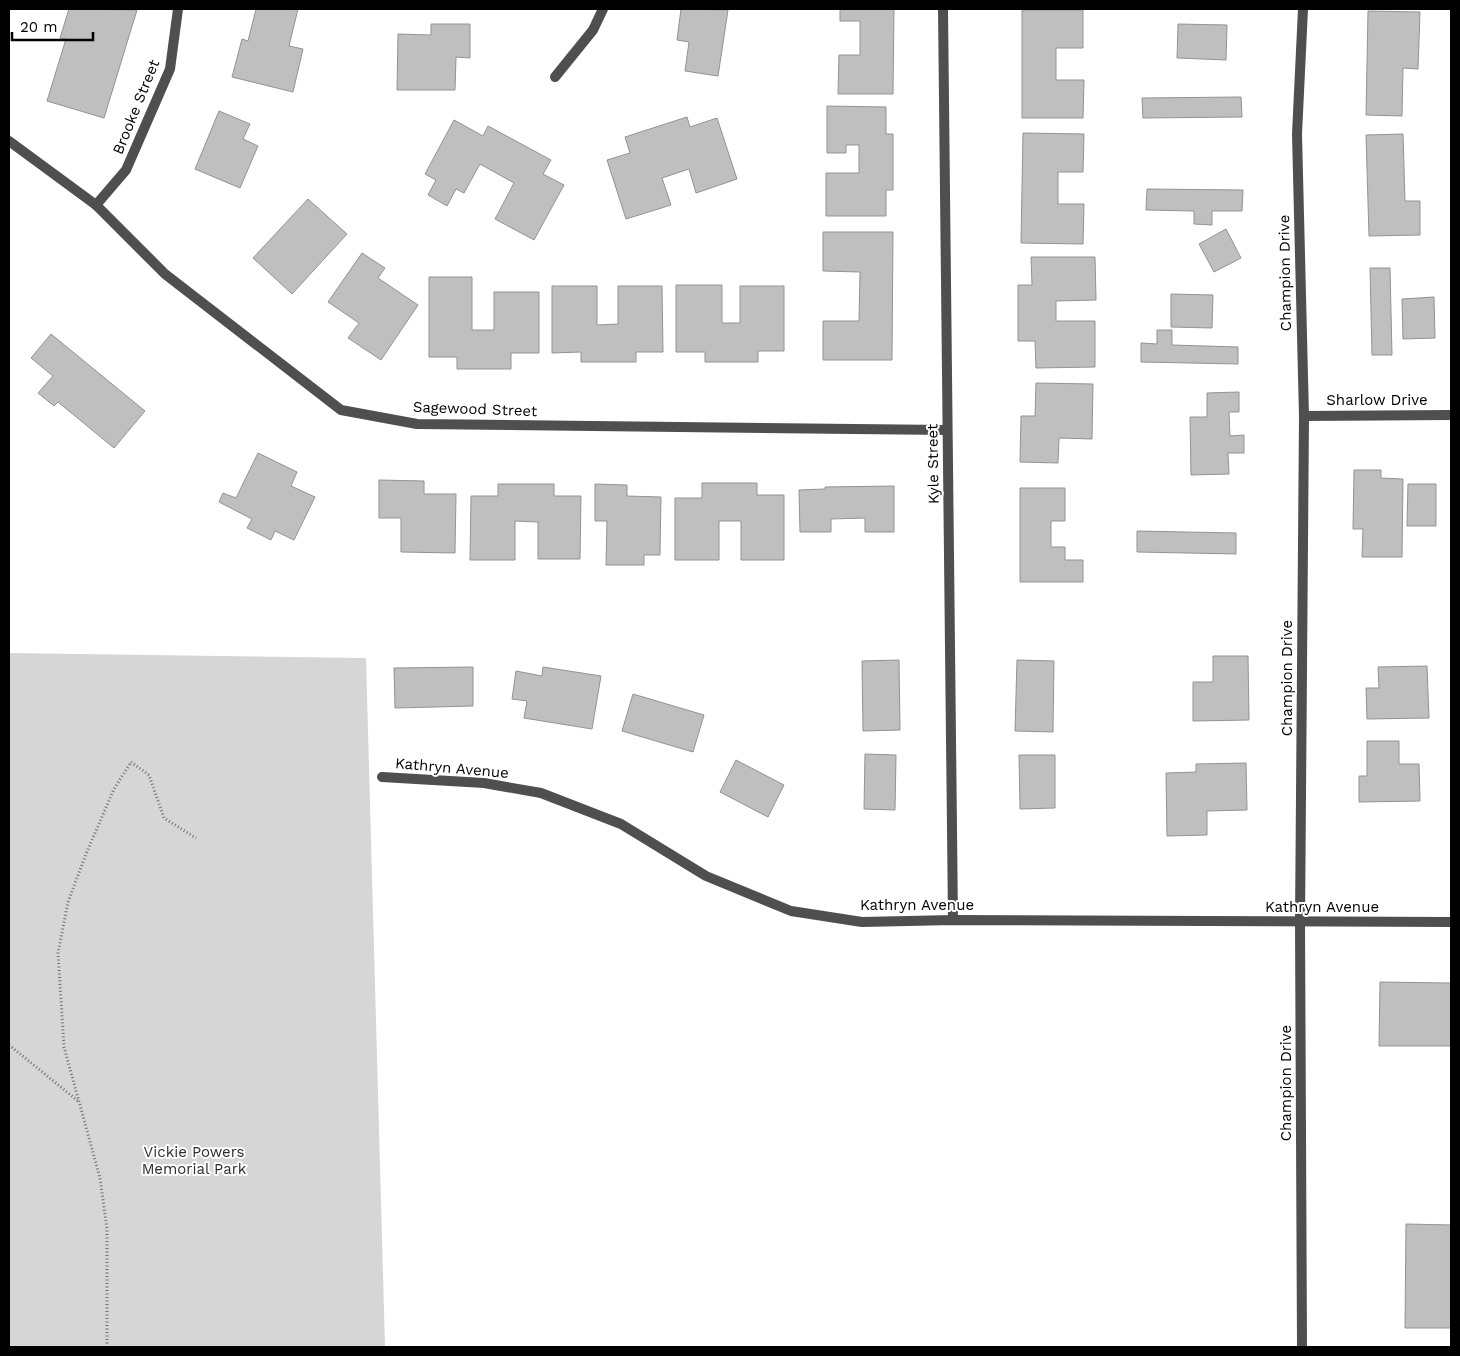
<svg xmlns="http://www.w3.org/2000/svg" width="1460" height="1356" viewBox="0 0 1460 1356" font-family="'Work Sans',sans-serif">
<rect width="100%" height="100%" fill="#fff"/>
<path fill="#d6d6d6" d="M9,653L366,658L385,1347H9Z"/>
<g fill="#bfbfbf" stroke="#939393">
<path d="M69,9L137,10L104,118L47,101L66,39L60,38Z"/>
<path d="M256,9H298L289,46L303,49L293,92L232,77L242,39L248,41Z"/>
<path d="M681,9L728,10L718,76L685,71L689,42L677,40Z"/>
<path d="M840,9H894L893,94H838L839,55H860V21H840Z"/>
<path d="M1022,10H1083V48H1056V80H1084L1083,118H1022Z"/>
<path d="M1368,11L1420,12L1418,69L1403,68L1402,116L1366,115Z"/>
<path d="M431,24H470V58L456,57L455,90H397L398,34L431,35Z"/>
<path d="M1178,24L1227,25L1226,60L1177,58Z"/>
<path d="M1241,97L1242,117L1143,118L1142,98Z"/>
<path d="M827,106L886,107V134H893V190H886V216H826V173H859V145H846V153H827Z"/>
<path d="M219,111L250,124L243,139L258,146L240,188L195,169Z"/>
<path d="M687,117L690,127L717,118L737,179L696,193L689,169L662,178L671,205L626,219L607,160L630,153L625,137Z"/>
<path d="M454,120L483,136L488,126L551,160L543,174L564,185L534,240L495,219L514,183L480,164L464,193L456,189L447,206L428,195L436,180L425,174Z"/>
<path d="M1023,133L1084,134L1083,172H1058V204H1084L1083,244L1021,243Z"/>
<path d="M1403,134L1405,201H1420V235L1369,236L1366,135Z"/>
<path d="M1147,189L1243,190L1242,211H1212V225L1194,224V211L1146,210Z"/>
<path d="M308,199L347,234L292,294L253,258Z"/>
<path d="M1226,229L1241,258L1214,272L1199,244Z"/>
<path d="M823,232H893L892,360H823V321H859L860,272L823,271Z"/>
<path d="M362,253L385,268L378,278L418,305L381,360L348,338L359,323L328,302Z"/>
<path d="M1031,257H1095L1096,300L1056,301V321H1095V367L1036,368L1035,341H1018V285H1032Z"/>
<path d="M1370,268H1390L1392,355H1372Z"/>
<path d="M429,277H472V330H494V292H539V353H511V369H457V357H429Z"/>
<path d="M676,285H722V323H740V286H784V351H758V362H705V352H676Z"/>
<path d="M552,286H597V325L618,324V286H662L663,352H636V362H581V352L552,353Z"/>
<path d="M1171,294L1213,295L1212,328L1171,327Z"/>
<path d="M1434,297L1435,338L1403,339L1402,299Z"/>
<path d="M1157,330H1172V345L1238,347V364L1141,362V343L1157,344Z"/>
<path d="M51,334L145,411L114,448L58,402L54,406L38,393L53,376L31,358Z"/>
<path d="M1036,383L1093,384L1092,439L1059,438L1058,463L1020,462L1021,416H1035Z"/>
<path d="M1239,392V412H1229L1230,436L1244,435V453H1228L1229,474L1191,475L1190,417H1207V393Z"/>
<path d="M258,453L297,472L291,486L315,497L294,540L275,531L271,540L247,528L252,519L219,502L223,493L236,498Z"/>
<path d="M1354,470H1381V478L1403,479L1402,557H1362L1363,529H1353Z"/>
<path d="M379,480L424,481V494H456L455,553L401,552V518H379Z"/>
<path d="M702,483H757V495H784V560H741V521H719V560H675V498H702Z"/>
<path d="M498,484H554V496H581L580,559H538V522L515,521V560H470L471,496H498Z"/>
<path d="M595,484L627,485V496L661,497L660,555H644V565H606L607,521H595Z"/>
<path d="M1408,484H1436V526H1407Z"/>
<path d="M894,486V532H865V518L831,519V532H800L799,490L825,489V487Z"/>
<path d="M1020,488H1065V521H1051V547H1065V560H1083V582H1020Z"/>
<path d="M1137,531L1236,533V554L1137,552Z"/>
<path d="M1213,656H1248L1249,720L1193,721V682H1213Z"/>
<path d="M899,660L900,730L863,731L862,661Z"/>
<path d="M1017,660L1054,661L1053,732L1015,731Z"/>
<path d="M1427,666L1429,718L1367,719L1366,688H1379L1378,667Z"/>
<path d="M473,667V706L395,708L394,668Z"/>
<path d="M543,667L601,676L592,729L524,718L527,701L512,699L516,671L542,676Z"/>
<path d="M633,694L704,715L693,752L622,731Z"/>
<path d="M1367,741H1399V764H1419L1420,801L1359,802V776H1367Z"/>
<path d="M865,754L896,755L895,810L864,809Z"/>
<path d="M1019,755H1055V808L1020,809Z"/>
<path d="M736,760L784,785L768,817L720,792Z"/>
<path d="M1246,763L1247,810L1207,811V835L1167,836L1166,773L1196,772V764Z"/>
<path d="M1380,982L1451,983V1046H1379Z"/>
<path d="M1406,1224L1451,1225V1328H1405Z"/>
</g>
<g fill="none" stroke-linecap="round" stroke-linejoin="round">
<g stroke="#717171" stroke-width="3" stroke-dasharray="1 2.5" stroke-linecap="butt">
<path d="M9,1045L78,1101"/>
<path d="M107,1347V1229L100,1178L64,1047L58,953L68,902L86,854L114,789L131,762L149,775L164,818L196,838"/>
</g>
<g stroke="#4f4f4f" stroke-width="10">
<path d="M943,9L953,920"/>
<path d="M555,77L593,30L603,9"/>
<path d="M9,141L96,205L165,274L341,410L417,424L947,430"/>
<path d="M96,205L126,170L170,69L178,9"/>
<path d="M1304,416L1451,415"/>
<path d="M382,777L484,783L541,793L621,824L706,876L791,911L862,922L953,920L1451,922"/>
<path d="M1302,1347L1300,922L1304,416L1297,134L1303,9"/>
</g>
</g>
<g text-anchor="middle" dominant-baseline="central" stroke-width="4" stroke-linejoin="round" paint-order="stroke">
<g font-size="15" fill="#000" stroke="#fff">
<text transform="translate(136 107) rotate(-68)">Brooke Street</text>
<text transform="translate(1285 273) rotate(-91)">Champion Drive</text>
<text x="1377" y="400">Sharlow Drive</text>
<text transform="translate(475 409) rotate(2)">Sagewood Street</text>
<text transform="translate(933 464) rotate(-91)">Kyle Street</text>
<text transform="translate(1287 678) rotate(-90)">Champion Drive</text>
<text transform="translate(452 768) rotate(5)">Kathryn Avenue</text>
<text x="917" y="905">Kathryn Avenue</text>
<text x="1322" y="907">Kathryn Avenue</text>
<text transform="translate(1286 1083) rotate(-90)">Champion Drive</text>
</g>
<g font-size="15" fill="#2d2d2d" stroke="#fff">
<text x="194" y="1152">Vickie Powers<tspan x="194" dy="17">Memorial Park</tspan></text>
</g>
</g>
<rect width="1460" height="1356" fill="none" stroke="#000000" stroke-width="20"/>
<path d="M12 32v8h81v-8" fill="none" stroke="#000000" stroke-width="2.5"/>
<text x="20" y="32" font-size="15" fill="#000000" stroke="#ffffff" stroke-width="4" paint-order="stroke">20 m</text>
</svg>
